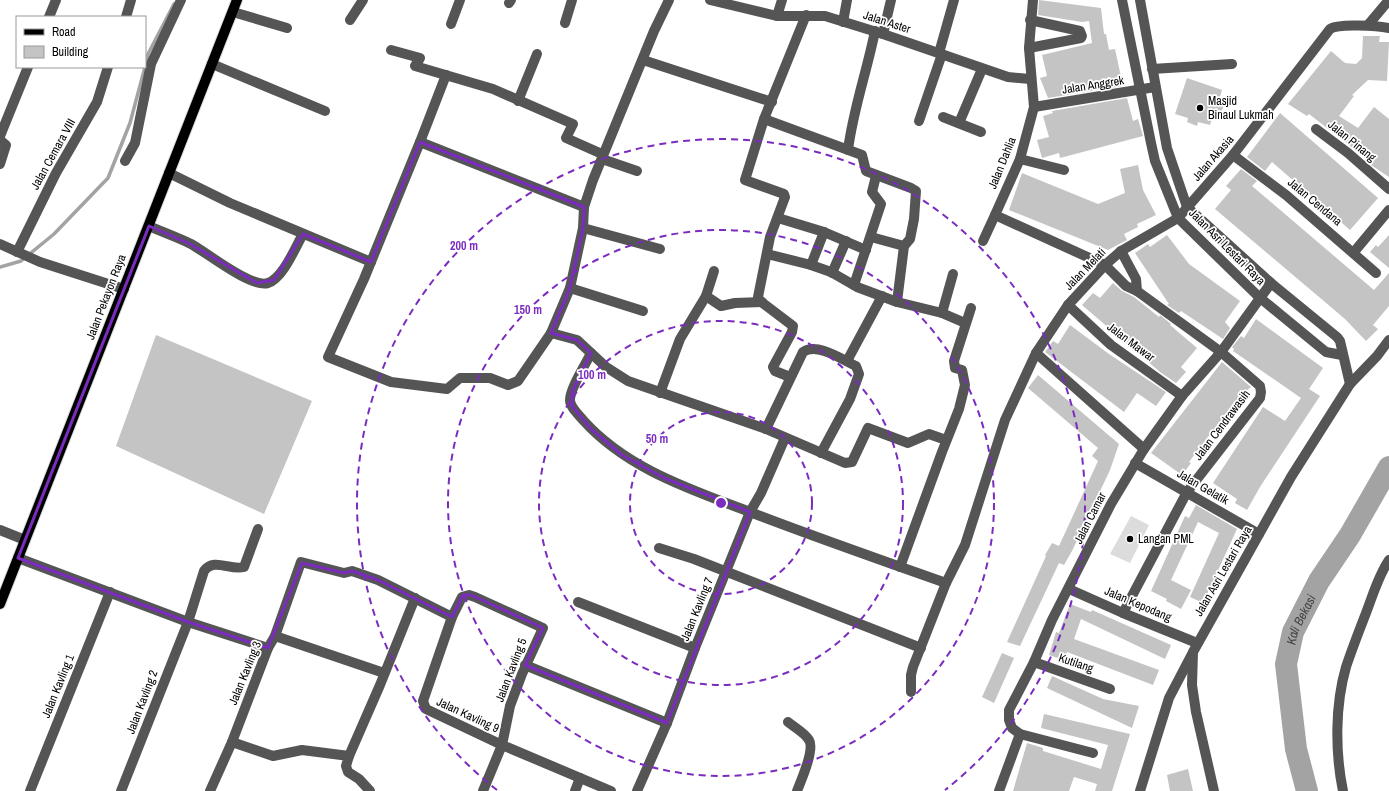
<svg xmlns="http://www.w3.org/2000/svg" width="1389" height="791" viewBox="0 0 1389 791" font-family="'Archivo Narrow',sans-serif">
<rect width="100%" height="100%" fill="#fff"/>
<path fill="#dcdcdc" d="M1131,516L1149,525L1130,563L1110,554Z"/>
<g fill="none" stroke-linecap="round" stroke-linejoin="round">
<g stroke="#a3a3a3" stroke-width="3.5">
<path d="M145,67L148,54L174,4"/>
<path d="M0,267L21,261L54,234L108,178L130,123L145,67"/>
</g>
<path stroke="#a3a3a3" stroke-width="22" id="s1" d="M1307,791L1296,749L1286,664L1293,632L1319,581L1350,535L1389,467"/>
</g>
<g fill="#c4c4c4">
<path d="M1039,0L1101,8L1104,34H1106L1109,50L1115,49L1123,86L1048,98L1040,78L1047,76L1042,55L1092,43L1089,21L1082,22L1038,15Z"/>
<path d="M1363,36H1380L1379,42H1389L1387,81L1368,80L1352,95L1354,96L1339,116L1358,128L1374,107L1389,119V177L1371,165L1372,163L1309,114L1307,116L1288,104L1331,51L1345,63L1356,64L1362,58Z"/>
<path d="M1187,78L1222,90L1219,100L1225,102L1219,119L1213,116L1210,125L1198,122L1197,126L1187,122L1188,118L1175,114Z"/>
<path d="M1127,98L1133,121L1138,119L1143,136L1060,158L1059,153L1042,158L1037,140L1049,137L1043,116L1053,113L1052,111Z"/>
<path d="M1280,113L1378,198L1350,230L1272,162L1265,171L1247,157Z"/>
<path d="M1138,165L1143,190L1156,215L1137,224L1138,227L1124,234L1127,240L1108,250L1009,210L1022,173L1098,204L1125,193L1120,169Z"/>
<path d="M1241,169L1257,181L1252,186L1374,290L1389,273V306L1373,325L1378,329L1366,341L1345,319L1215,209L1231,190L1226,186Z"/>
<path d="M1167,235L1189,264L1240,301L1225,322L1230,328L1223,339L1181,311L1179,313L1167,305L1169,304L1135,253L1148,244L1150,247Z"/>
<path d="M1389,235V268L1370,252L1376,245L1378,247Z"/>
<path d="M1113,283L1122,291L1134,297L1159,317L1160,315L1171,324L1170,325L1197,348L1181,367L1186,372L1176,383L1160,372L1082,305L1093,293L1100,298Z"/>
<path d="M1256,319L1323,368L1309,389L1320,396L1260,487L1247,510L1235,503L1237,499L1213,483L1263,407L1285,421L1301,398L1233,351L1234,349L1232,347L1241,336L1244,338Z"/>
<path d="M1070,325L1109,354L1166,392L1156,406L1137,393L1124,412L1045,352L1053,341L1058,344Z"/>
<path d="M156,335L312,401L264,514L116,446Z"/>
<path d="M1222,362L1251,387L1240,396L1207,438L1189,462L1191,463L1182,475L1151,453Z"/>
<path d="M1038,375L1119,444L1110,470L1072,551L1064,565L1059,563L1020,646L1007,642L1046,556L1045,555L1052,543L1059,546L1098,461L1092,456L1098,448L1028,388Z"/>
<path d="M1196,505L1237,529L1203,603L1190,597L1219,533L1198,522L1171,580L1191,590L1181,609L1166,601L1167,599L1151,591L1185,516L1189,518Z"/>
<path d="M1070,604L1091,612L1092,610L1171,645L1165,659L1081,619L1074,639L1159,670L1153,685L1067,652L1064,660L1049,655L1056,632L1059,633Z"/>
<path d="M1002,653L1014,658L994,703L982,697Z"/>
<path d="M1052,676L1103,699L1139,706L1132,728L1047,688Z"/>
<path d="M1044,714L1130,734L1112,791H1095L1097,784L1074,777L1069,791H1013L1027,743L1043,748V751L1101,769L1108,745L1041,728Z"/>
<path d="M1188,769L1193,791H1170L1167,775Z"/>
</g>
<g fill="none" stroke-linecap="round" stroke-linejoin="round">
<g stroke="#dbdbdb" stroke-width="12">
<path id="major" d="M0,604L237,0"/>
</g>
<g stroke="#555" stroke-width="10">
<path d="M669,0L654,31L593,180L584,207L583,228L570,288L551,333L577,340L606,367L628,381L766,429L845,463L852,462L868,428L908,443L929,434L946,440"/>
<path d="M710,0L777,16H825L883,34L1008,77L1030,79"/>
<path d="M1033,0L1029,48L1034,107L1020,159L995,215L1105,265L1126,286L1137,291"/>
<path d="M1122,0L1151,143L1155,161L1178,218L1259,297L1326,352L1342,355"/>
<path d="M1140,0L1167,148L1187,207L1271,283L1337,337L1340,341L1350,384"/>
<path d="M509,3L511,0"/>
<path d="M233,12L287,28"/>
<path d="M777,16L782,0"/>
<path d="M49,17L56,0"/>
<path d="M126,17L131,0"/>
<path d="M350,20L363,0"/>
<path d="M843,22L847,0"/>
<path d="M565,23L572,0"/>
<path d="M451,24L460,0"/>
<path d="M1368,25L1389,0"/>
<path d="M883,34L891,0"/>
<path d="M1029,48L1081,38L1082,36L1080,31L1030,20"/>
<path d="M391,50L420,58L415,66L493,89L573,124L566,138L602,154"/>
<path d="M939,53L954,0"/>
<path d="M643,60L772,102"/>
<path d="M212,64L325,111"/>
<path d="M1152,69L1232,64"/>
<path d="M518,101L537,54"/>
<path d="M1034,107L1155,87"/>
<path d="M943,117L981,132"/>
<path d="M764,119L862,155L866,171L911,188L916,191L914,219L910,239L904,246L897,302"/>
<path d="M919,121L942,54"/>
<path d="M959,123L982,69"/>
<path d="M1316,129L1348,153L1389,189"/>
<path d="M0,136L28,67"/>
<path d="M0,140L6,145L0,164"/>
<path d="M420,142L446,75"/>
<path d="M848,150C853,110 867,71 875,31"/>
<path d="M1233,155L1286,195L1376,273"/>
<path d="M602,159L637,171"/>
<path d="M1020,159L1064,170"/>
<path d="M125,161L135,143L151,64L181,0"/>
<path d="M169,173L230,203L371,262"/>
<path d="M149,226C162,232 177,237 191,244C206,252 252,289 268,283C283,278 295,248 303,234"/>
<path d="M583,228L660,249"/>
<path d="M824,232L866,250"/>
<path d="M871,237L904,246"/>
<path d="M983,241L995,215"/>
<path d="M0,244L40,262L124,289"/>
<path d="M1121,251L1136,279L1137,291L1221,352L1260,386L1261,392L1260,398L1187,492L1123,613"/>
<path d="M17,252L56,173L97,102L108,67"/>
<path d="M1354,252L1389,210"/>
<path d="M767,254L811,265L824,232L778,218"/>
<path d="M811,265L831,272L857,287L897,302L942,313L965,323"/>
<path d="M832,273L846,241"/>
<path d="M854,285L881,204L872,192L876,176"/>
<path d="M570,288L643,311"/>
<path d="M706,296L721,306L735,303L762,302"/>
<path d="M1068,305L1111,345L1182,396"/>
<path d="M942,313L953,274"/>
<path d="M551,333L518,381L508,385L490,378H460L447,389L391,382L328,357L364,279L420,142L584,207"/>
<path d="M591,353C586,364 570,388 570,400C570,407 578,414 583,420C627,469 690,489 750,512C815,537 881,560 946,583"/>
<path d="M1036,353L1144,449"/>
<path d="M847,361L882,296"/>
<path d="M790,377L775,371L773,367L792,332L793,326L760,301L758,297L770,237L785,197L784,194L745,180L764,119L806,15"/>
<path d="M660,393L680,339L706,296L714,271"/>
<path d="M766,429L803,352C817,342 843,360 856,366L859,374L850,399L821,453"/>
<path d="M1135,463L1259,534"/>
<path d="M0,530L25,540"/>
<path d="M659,548L694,559L921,648"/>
<path d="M18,558L188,622L268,648"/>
<path d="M900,567L942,452L959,409L965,385L962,370L955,368L954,361L971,308"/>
<path d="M1069,589L1123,613L1197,643"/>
<path d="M578,602L695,648"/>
<path d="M275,636L384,673"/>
<path d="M1034,662L1110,689"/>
<path d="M525,665L667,723"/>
<path d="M911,692V675L913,667L946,583L965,545L1005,420L1036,353L1068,305L1105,265L1121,251L1178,218L1233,155L1330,29C1338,23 1378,26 1389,28"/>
<path d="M788,722C794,727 805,733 809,740C815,749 801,781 797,791"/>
<path d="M1020,734L1093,753"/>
<path d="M232,742L273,756L302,750L349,756L346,766L348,772L359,779L370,791"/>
<path d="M349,756L380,685L415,598"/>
<path d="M30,791L110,592"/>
<path d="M121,791L188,622L204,571C214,557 230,571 244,567L258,529"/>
<path d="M210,791L232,742L268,648L275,636L301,562L344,573L352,571L378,580L452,617"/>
<path d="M483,791L502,745L510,706L522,674L543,628L475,597L469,595L462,597L452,617L423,701L426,709L502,745L611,791"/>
<path d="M575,791L580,778"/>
<path d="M637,791L667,723L695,648L750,512L761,493L785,438"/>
<path d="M999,791L1020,734L1012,728L1009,720V710L1034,662L1052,620L1111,504L1144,449L1182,396L1221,352L1271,283"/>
<path d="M1140,791L1169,698L1192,654"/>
<path d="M1214,791L1196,712L1192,685L1193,652L1291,477L1350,384L1377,356L1389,340"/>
<path d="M1343,791C1335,752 1335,705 1346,667C1352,649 1359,631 1366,613C1373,595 1378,576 1389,560"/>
</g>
<use href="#major" stroke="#000" stroke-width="10"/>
</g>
<path fill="none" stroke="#7b2cbf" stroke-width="3" stroke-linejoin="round" d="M420,142L584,207L583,228L570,288L551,333L577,340L591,353L572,392V406L591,429L622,455L664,478L750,512L667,723L525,665L543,628L471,595H463L452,617L378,580L352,571L344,573L302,563L268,648L188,622L18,558L149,226L190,244L257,283L274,280L303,234L371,262Z"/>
<g fill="none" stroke="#7b2cbf" stroke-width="2" stroke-dasharray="7 5">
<circle cx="721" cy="503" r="91"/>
<circle cx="721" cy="503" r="182"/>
<circle cx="721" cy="503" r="273"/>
<path d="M497 790A364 364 0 1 1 945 790"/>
</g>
<g fill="#000" stroke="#fff" stroke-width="1.5">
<circle cx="1200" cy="108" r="4"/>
<circle cx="1130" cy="539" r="4"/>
</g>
<g text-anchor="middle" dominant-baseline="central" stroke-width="3.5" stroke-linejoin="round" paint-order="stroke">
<g font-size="12" fill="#000" stroke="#fff">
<text transform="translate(887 22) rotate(18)">Jalan Aster</text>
<text transform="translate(1093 85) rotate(-9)">Jalan Anggrek</text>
<text transform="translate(1352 141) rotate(39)">Jalan Pinang</text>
<text transform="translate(53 154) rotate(-61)">Jalan Cemara VIII</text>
<text transform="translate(1213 158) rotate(-49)">Jalan Akasia</text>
<text transform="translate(1002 163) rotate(-68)">Jalan Dahlia</text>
<text transform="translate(1315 202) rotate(40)">Jalan Cendana</text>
<text transform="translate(1227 247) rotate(45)">Jalan Asri Lestari Raya</text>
<text transform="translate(1085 269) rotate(-46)">Jalan Melati</text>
<text transform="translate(106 297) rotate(-69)">Jalan Pekayon Raya</text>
<text transform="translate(1131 342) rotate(37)">Jalan Mawar</text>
<text transform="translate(1222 425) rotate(-53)">Jalan Cendrawasih</text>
<text transform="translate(1203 487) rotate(30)">Jalan Gelatik</text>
<text transform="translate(1090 518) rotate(-63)">Jalan Camar</text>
<text transform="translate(1223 571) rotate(-60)">Jalan Asri Lestari Raya</text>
<text transform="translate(1138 604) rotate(23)">Jalan Kepodang</text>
<text transform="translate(697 609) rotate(-68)">Jalan Kavling 7</text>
<text transform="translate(1076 663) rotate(19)">Kutilang</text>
<text transform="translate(511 670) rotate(-69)">Jalan Kavling 5</text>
<text transform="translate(245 673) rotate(-68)">Jalan Kavling 3</text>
<text transform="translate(58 686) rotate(-68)">Jalan Kavling 1</text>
<text transform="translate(142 702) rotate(-69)">Jalan Kavling 2</text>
<text transform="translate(468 715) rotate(25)">Jalan Kavling 9</text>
</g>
<g font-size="12" fill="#000" stroke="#fff" text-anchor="start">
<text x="1208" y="101">Masjid<tspan x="1208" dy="14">Binaul Lukmah</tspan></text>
<text x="1138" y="539">Langan PML</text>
</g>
<g font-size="13" font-style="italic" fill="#444" stroke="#fff">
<text stroke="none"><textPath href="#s1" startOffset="176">Kali Bekasi</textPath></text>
</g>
</g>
<circle cx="721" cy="503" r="6" fill="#7b2cbf" stroke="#fff" stroke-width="2"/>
<g font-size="12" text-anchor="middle" font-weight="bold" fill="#7b2cbf" stroke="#fff" stroke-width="3.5" stroke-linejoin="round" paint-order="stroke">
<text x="464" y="250">200 m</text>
<text x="528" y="314">150 m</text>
<text x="592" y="379">100 m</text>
<text x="657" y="443">50 m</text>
</g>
<rect x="16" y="16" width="130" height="52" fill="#ffffff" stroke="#999999"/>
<rect x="24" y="29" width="20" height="6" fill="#000000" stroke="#999999"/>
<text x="52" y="36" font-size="12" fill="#000000">Road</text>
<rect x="24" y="46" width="20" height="12" fill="#c4c4c4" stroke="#999999"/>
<text x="52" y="56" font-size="12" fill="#000000">Building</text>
</svg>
